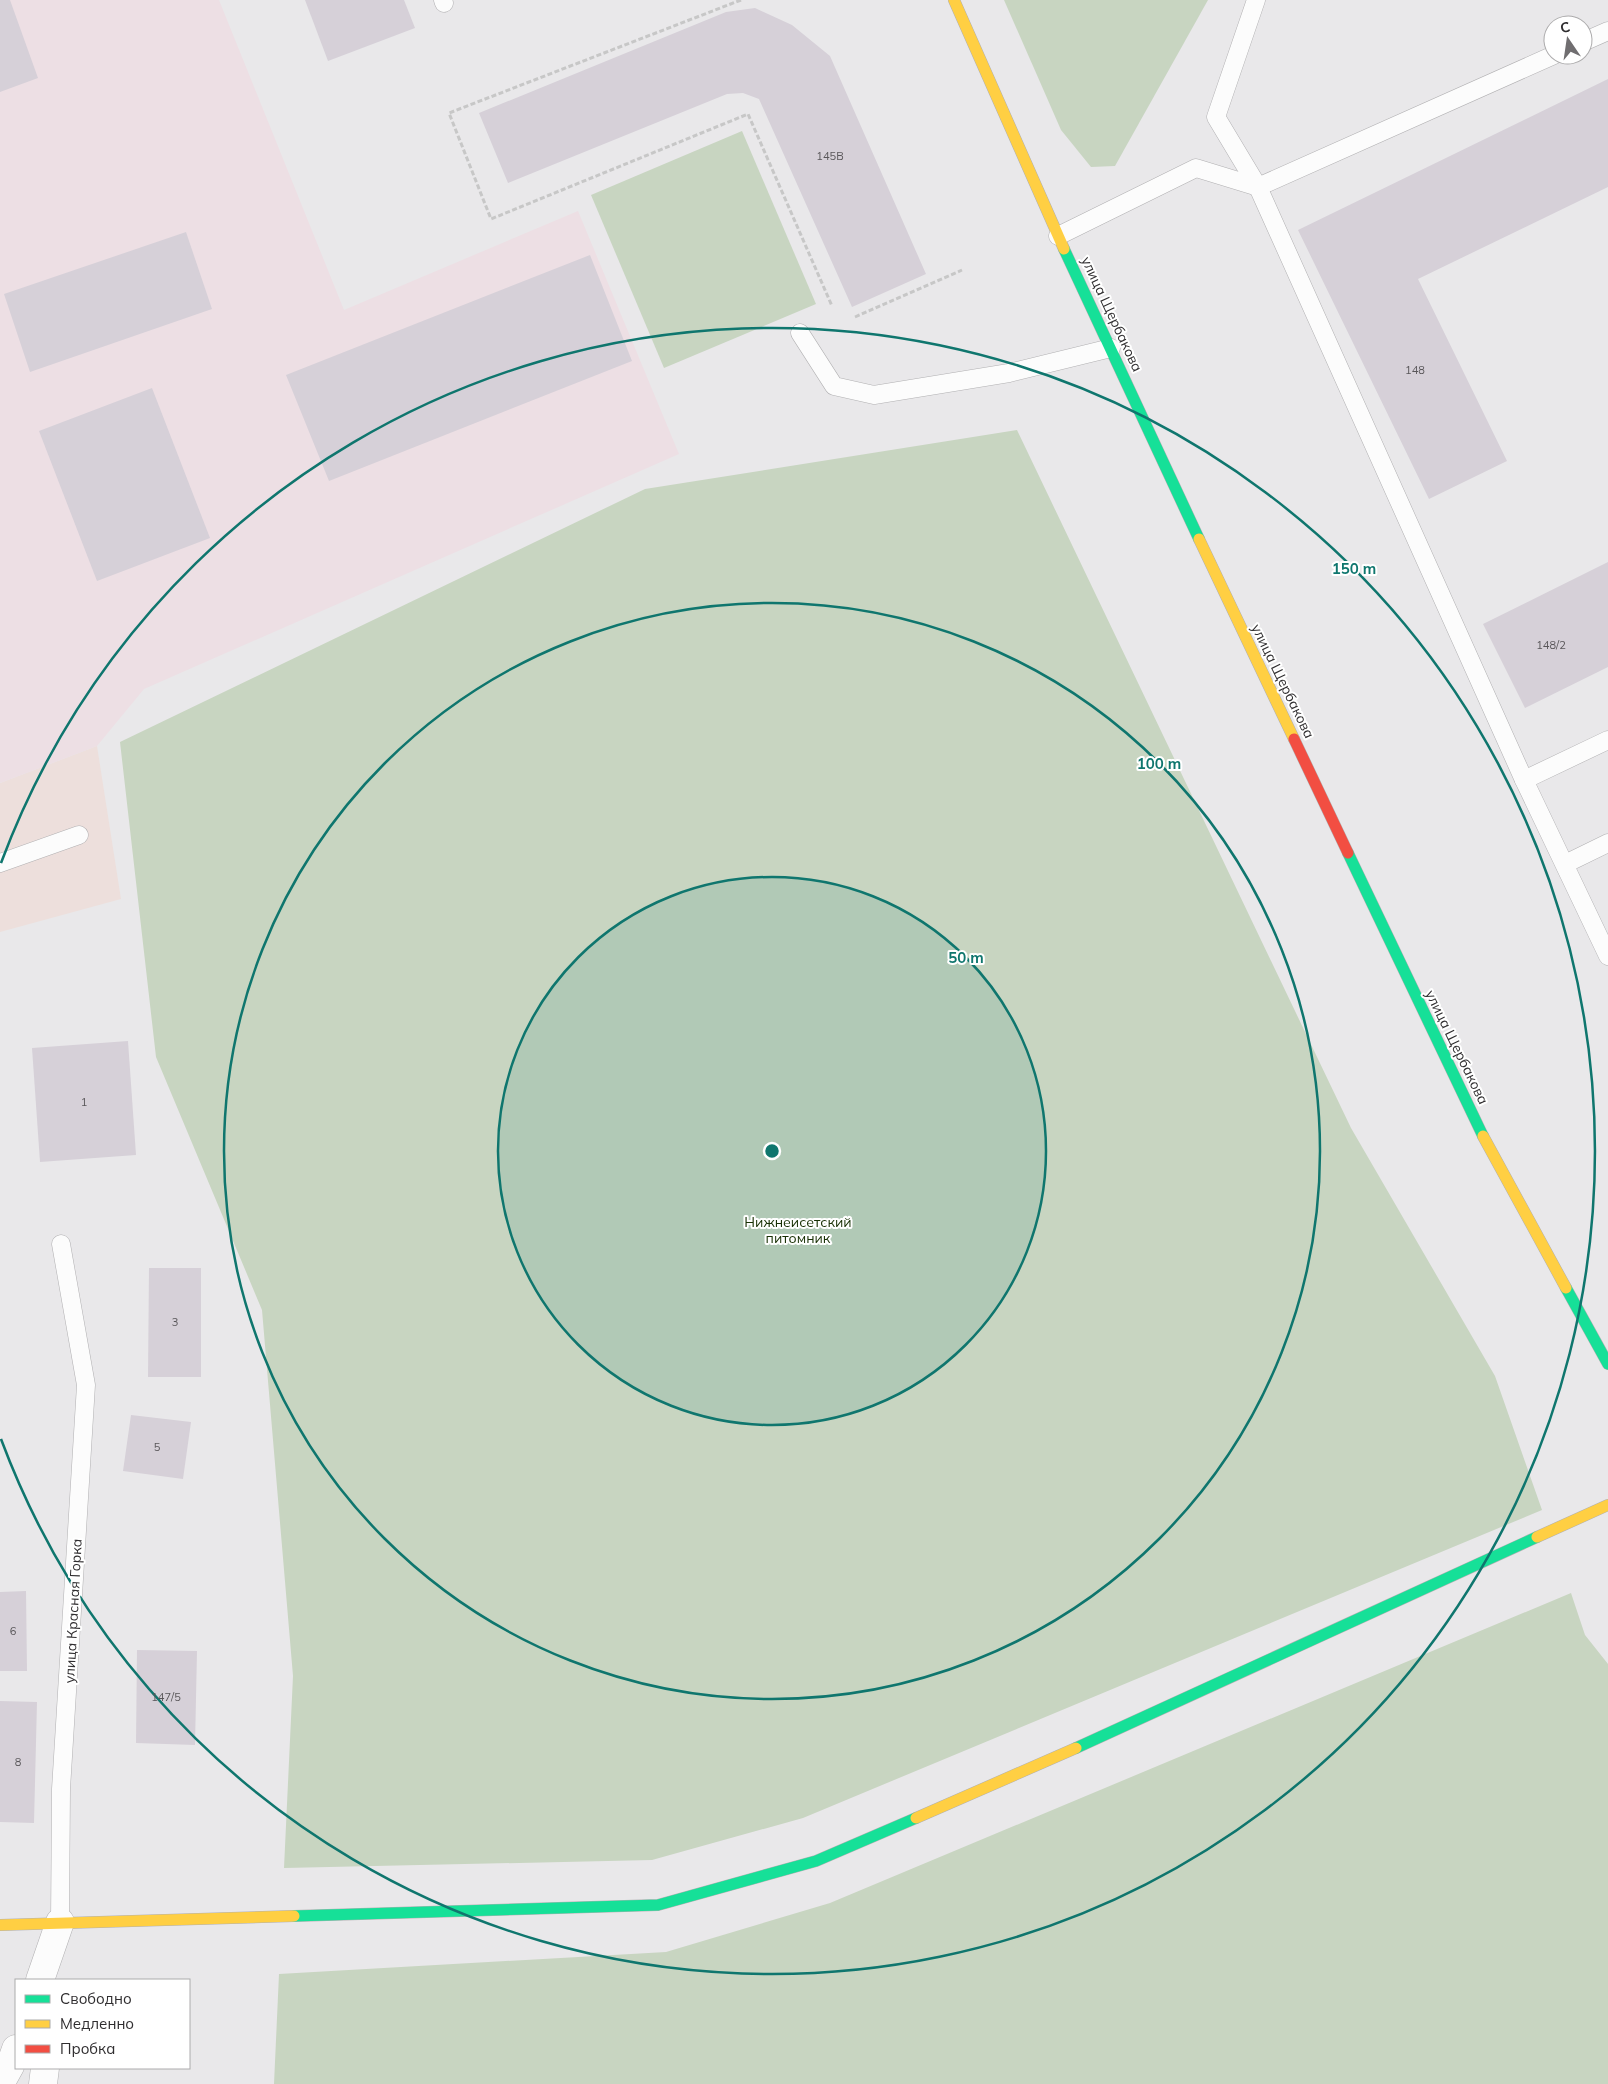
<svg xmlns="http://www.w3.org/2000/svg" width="1608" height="2084" viewBox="0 0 1608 2084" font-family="Mulish,sans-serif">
<rect width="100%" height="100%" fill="#e9e8ea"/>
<path fill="#eddfdc" d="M97,746L121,899L0,932V783Z"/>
<path fill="#eddfe4" d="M0,0H219L344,310L578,211L679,454L144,689L97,746L0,783Z"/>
<g fill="#c8d5c1">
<path d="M1004,0H1208L1115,166L1091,167L1061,130Z"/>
<path d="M742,131L816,304L664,368L591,195Z"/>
<path d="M1017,430L1351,1128L1495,1376L1542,1510L803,1818L652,1860L284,1868L293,1676L262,1310L156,1057L120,742L645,489Z"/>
<path d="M1571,1593L1585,1635L1608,1664V2084H274L279,1974L666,1952L830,1903Z"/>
</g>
<g fill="#d6d0d8">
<path d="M0,0H10L38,78L0,92Z"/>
<path d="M305,0H404L415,28L328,61Z"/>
<path d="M755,8L792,25L830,56L926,274L852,307L759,99L743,93L727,94L508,183L479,113L726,12Z"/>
<path d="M1608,79V187L1418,279L1507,461L1429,499L1298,230Z"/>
<path d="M186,232L212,309L30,372L4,294Z"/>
<path d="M590,255L632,361L329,481L286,375Z"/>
<path d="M152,388L210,538L97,581L39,431Z"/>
<path d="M1608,562V667L1525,708L1483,624Z"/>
<path d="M128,1041L136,1155L40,1162L32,1048Z"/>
<path d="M149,1268H201V1377H148Z"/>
<path d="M131,1415L191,1422L183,1479L123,1471Z"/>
<path d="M26,1591L27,1671H0V1592Z"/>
<path d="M137,1650L197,1651L195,1745L136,1743Z"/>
<path d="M0,1701L37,1702L34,1823L0,1822Z"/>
</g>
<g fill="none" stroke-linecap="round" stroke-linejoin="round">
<g stroke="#b1b0b2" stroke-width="19">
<g id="lane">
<path d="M443,0L444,3"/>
<path d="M1256,0L1216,117L1258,187L1524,780L1608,956"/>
<path d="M1583,42L1608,31"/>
<path d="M1058,236L1196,168L1258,187L1554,55"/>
<path d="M800,333L834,386L874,395L1009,373L1111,348"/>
<path d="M1524,780L1608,740"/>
<path d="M0,863L79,835"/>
<path d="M1565,864L1608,843"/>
<path d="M60,1922L61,1789L86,1385L61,1244"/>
</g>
</g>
<g stroke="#b1b0b2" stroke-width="29">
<g id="street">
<path d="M40,1980L60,1922"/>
<path d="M0,2084L10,2066L16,2049"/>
<path d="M43,2084L45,2068"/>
</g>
</g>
<g stroke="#b1b0b2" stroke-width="12">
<g id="fast">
<path d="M1064,249L1199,539"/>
<path d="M1348,853L1483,1136"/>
<path d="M1566,1288L1608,1364"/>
<path d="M1076,1748L1537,1537"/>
<path d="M294,1916L658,1905L816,1861L916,1818"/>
</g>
</g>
<g stroke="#b1b0b2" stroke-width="12">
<g id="slow">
<path d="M954,0L1064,249"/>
<path d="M1199,539L1294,739"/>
<path d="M1483,1136L1566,1288"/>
<path d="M1537,1537L1608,1505"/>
<path d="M916,1818L1076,1748"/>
<path d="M0,1925L294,1916"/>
</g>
</g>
<g stroke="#b1b0b2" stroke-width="12">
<path id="jam" d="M1294,739L1348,853"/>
</g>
<g stroke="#c7c7c7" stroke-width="3" stroke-dasharray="5 2.5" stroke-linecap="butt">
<path d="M741,0L449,113L491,219L748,114L832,306"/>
<path d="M855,317L962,270"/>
</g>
<use href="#lane" stroke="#fcfcfc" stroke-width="18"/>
<use href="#street" stroke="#fcfcfc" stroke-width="28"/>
<use href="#fast" stroke="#16e098" stroke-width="11"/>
<use href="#slow" stroke="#ffcf43" stroke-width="11"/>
<use href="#jam" stroke="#f24e42" stroke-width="11"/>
</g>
<circle cx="772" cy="1151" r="274" fill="#0f766e" fill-opacity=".12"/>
<g fill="none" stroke="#0f766e" stroke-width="2.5">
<circle cx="772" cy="1151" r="274"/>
<circle cx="772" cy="1151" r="548"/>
<path d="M1 863A823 823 0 1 1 1 1439"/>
</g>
<g text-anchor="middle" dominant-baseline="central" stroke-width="4" stroke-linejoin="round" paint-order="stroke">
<g font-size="11" fill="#595659">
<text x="830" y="156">145В</text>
<text x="1415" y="370">148</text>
<text x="1551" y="645">148/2</text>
<text x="84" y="1102">1</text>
<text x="175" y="1322">3</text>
<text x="157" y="1447">5</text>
<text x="13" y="1631">6</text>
<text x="166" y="1697">147/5</text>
<text x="18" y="1762">8</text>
</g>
<g font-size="14" fill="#2f2d2f" stroke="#fff">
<text transform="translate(1112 314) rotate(65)">улица Щербакова</text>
<text transform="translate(1283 681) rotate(64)">улица Щербакова</text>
<text transform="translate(1457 1047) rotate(64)">улица Щербакова</text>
<text transform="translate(73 1611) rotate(-87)">улица Красная Горка</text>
</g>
<g font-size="14" fill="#183004" stroke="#fff">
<text x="798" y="1222">Нижнеисетский<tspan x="798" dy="16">питомник</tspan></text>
</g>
</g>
<circle cx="772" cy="1151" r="8" fill="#0f766e" stroke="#fff" stroke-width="2.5"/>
<g font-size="15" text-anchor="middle" font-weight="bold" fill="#0f766e" stroke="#fff" stroke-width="4" stroke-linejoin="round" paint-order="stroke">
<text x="1354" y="574">150 m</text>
<text x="1159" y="769">100 m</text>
<text x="966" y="963">50 m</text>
</g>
<rect x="15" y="1979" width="175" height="90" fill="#ffffff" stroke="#acabac"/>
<rect x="25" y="1995" width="25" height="8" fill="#16e098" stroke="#acabac"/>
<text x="60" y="2004" font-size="15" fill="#2f2d2f">Свободно</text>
<rect x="25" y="2020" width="25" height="8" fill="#ffcf43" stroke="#acabac"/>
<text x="60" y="2029" font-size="15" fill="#2f2d2f">Медленно</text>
<rect x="25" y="2045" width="25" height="8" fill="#f24e42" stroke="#acabac"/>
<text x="60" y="2054" font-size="15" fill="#2f2d2f">Пробка</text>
<g transform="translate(1568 40) rotate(347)"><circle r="24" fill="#ffffff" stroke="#acabac"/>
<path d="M0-4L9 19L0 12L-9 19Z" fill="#706e70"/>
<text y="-8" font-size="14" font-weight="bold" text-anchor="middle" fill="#2f2d2f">С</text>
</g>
</svg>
